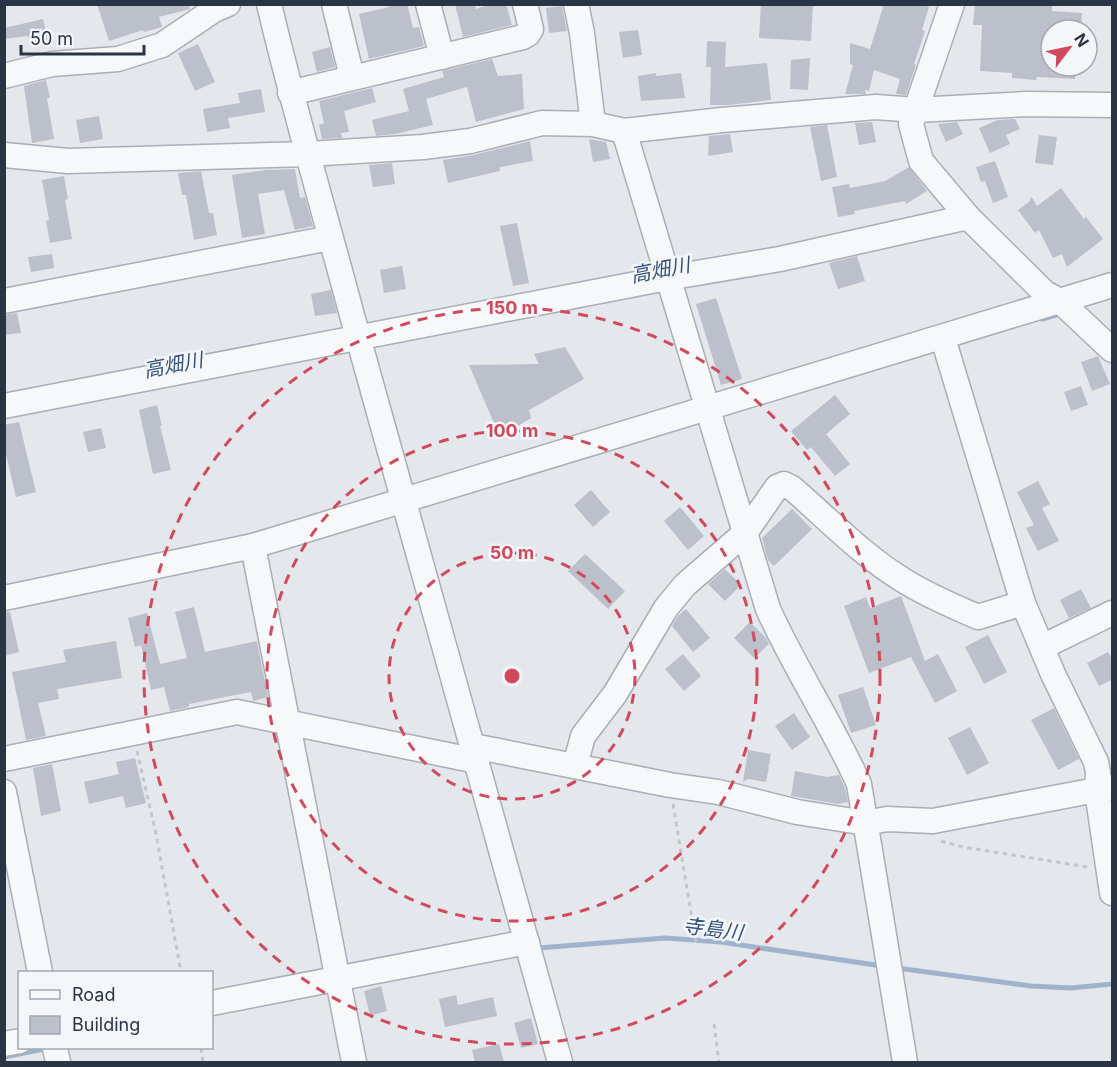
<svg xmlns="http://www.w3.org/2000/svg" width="1117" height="1067" viewBox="0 0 1117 1067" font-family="Inter,'Noto Sans JP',sans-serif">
<rect width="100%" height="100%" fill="#e4e7ec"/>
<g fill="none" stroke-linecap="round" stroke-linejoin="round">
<g stroke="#9fb4cc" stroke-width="5">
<path d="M1042,319L1056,315"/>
<path d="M538,948L665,938L721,942L882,966"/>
<path d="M897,968L1031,986L1071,988L1112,984"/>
<path d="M4,1057L49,1048"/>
</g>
</g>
<g fill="#bbc0ca">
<path d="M97,4H189L190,9L159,17L162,27L144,32L143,30L109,41Z"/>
<path d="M388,4H407L413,28L419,27L424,46L369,59L359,14L389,7Z"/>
<path d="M455,4H475L476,9L492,4H506L512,25L463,37Z"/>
<path d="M761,4H813L811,41L759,38Z"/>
<path d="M884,4H922L929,7L922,30L925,31L914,64L916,65L906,95L896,94L900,79L874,70L869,91L865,90L866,94H845L853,65L850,64V43L870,49Z"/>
<path d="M975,4H1052V11L1082,13L1081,30H1051V66H1076L1075,79L1037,77L1036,80L1012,78V73L980,71L982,25H973Z"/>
<path d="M562,6L567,31L549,33L546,8Z"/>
<path d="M43,19L48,40L30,44L28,36L4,39V28Z"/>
<path d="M638,30L642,55L623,58L619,32Z"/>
<path d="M707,41L726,42L725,67L767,63L771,100L729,105H710L711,67H706Z"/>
<path d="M198,44L215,82L195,91L178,53Z"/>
<path d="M330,47L335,67L317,72L312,52Z"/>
<path d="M810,58L808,90L790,89L791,60Z"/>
<path d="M492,59L498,76L522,74L524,109L476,122L467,87L426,99L433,125L395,134L376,136L372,120L409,111L403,89L444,77L442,71Z"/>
<path d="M656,73V76L681,73L685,98L641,101L638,76Z"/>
<path d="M46,80L50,98H47L54,139L32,143L24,86Z"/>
<path d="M372,88L376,102L344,111L349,132L341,133L342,138L322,139L319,125L324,123L319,101Z"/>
<path d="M261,89L265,112L228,118L230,128L207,132L203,109L240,103L238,93Z"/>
<path d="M99,116L103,139L80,143L76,120Z"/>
<path d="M1015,119L1020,129L1006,135L1010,144L990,153L979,128L998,120Z"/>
<path d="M872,122L876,142L859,145L855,123Z"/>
<path d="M957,122L963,134L946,142L938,124Z"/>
<path d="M827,125L837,177L821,181L810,127Z"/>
<path d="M730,134L733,152L708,156L709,136Z"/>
<path d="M1039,135L1057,137L1053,165L1035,163Z"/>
<path d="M589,139L606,142L610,159L593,162Z"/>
<path d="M530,141L533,161L500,167V171L448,183L443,160L473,155Z"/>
<path d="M995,161L1008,197L993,203L985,181L981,182L976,167Z"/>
<path d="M392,163L395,184L373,187L369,165Z"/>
<path d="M909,167L927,191L906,204L905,201L854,211L855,214L838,217L832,187L849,184L850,188L885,181Z"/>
<path d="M295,169L300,198L305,197L313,226L295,230L284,190L258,194L265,234L242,238L232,175L265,170Z"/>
<path d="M201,171L209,213H213L217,235L194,240L186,195H182L178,173Z"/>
<path d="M64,176L68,199L65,200L72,239L50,243L46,221L49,220L42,180Z"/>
<path d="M1061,188L1084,219L1086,217L1103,239L1067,267L1062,254L1053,258L1039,230L1035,233L1018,210L1030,201V197L1033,199L1037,206Z"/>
<path d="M517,223L529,283L513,286L500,226Z"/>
<path d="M52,254L54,268L31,272L28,257Z"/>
<path d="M857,256L865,281L838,289L829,263Z"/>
<path d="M402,266L406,289L384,293L380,270Z"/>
<path d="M331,290L337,313L315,316L311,294Z"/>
<path d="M716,298L742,379L721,385L696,304Z"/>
<path d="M17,313L21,333L4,335V315Z"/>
<path d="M565,347L584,379L529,410L531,418L500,437L469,365L539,364L534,354Z"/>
<path d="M1098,356L1110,384L1092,391L1081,362Z"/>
<path d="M1081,386L1088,405L1071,411L1064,392Z"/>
<path d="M835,395L850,414L826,434L850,464L835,476L811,447L807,450L791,431Z"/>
<path d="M157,405L162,426H160L171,470L153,474L139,410Z"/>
<path d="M19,422L36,492L16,497L4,446V425Z"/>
<path d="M101,428L106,448L88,452L83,432Z"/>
<path d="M1038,481L1050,504L1042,508L1059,541L1038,551L1026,528L1034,525L1017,492Z"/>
<path d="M591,490L610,512L593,527L574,505Z"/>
<path d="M680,507L704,536L688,550L664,521Z"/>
<path d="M792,509L812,529L774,566L768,560L762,538Z"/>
<path d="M585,554L625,591L608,609L568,571Z"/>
<path d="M725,569L741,585L725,601L708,584Z"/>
<path d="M1081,589L1091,608L1069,618L1060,600Z"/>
<path d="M901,596L925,661L938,654L957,691L935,703L911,657L869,673L844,606L866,597L870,608Z"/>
<path d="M194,607L205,652L257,641L268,697L253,701L251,692L189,704V707L170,711L164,687L151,690L141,645L135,647L128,618L147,613L160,664L187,658L175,612Z"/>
<path d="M686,609L710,638L693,652L672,626L678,616Z"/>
<path d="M4,612H10L19,652L4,656Z"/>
<path d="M750,622L766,638L769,644L754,658L734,638Z"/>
<path d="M988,635L1007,672L984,684L965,647Z"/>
<path d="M116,641L122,678L57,689L59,699L38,703L46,736L26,740L12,672L66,662L63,650Z"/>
<path d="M1108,652L1113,661V679L1099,686L1087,663Z"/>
<path d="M683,654L701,676L684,691L665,669Z"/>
<path d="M863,687L876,725L851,733L838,695Z"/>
<path d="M1054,708L1079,759L1058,770L1031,720Z"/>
<path d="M794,713L810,737L792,750L775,726Z"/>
<path d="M970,727L989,763L967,775L948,738Z"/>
<path d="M748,750L771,754L769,765L767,766L769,767L766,782L748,779L743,782Z"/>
<path d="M135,758L146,803L126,808L123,796L89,804L84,782L119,774L116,762Z"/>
<path d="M52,764L61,811L41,816L33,768Z"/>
<path d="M795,771L827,777L839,775L845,788L848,802L838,804L791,796Z"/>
<path d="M381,986L387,1011L370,1016L364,991Z"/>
<path d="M456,995L458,1005L493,997L497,1016L445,1027L439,999Z"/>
<path d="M531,1018L538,1044L521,1048L514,1023Z"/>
<path d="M499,1044L504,1062H475L472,1050Z"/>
</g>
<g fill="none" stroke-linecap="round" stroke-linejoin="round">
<g stroke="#a9aeb7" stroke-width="27">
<g id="minor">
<path d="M269,4C294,110 325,214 353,319C420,567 493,814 560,1062"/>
<path d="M334,4L352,77"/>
<path d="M428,4L442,57"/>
<path d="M576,4L582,33L593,124"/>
<path d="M952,4L911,124L921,161L968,217L1045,293L1060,301L1112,350"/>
<path d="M4,76L52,64L118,59L162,45L214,10L228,4"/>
<path d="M290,93L523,37L528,34L531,29L525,4"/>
<path d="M624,131L768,609C795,669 832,724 859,784L905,1062"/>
<path d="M4,155L68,161L308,154L423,147L470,141L542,123L593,124L624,131L722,120L876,107L916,110L1026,104L1112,105"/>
<path d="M4,301L330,238"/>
<path d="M945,337V345L1023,603L1053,674L1096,762L1098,772L1097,791L1112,893"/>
<path d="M4,406L667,278L780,259L968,217"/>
<path d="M253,546L354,1062"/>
<path d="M4,598L253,546L1112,285"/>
<path d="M1042,647L1112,613"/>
<path d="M473,746L670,785L718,792L797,812L866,823L887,819L933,821L1112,787"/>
<path d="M4,759L237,712L477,761"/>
<path d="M575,766L583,736L615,694L666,608L685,585L745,533L777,487L784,484L792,488C828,519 862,555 903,580C926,595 953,606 978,617L1023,603"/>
<path d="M4,792L40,972"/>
<path d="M212,1003L527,942"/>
<path d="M4,1044L20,1041"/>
<path d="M55,1048L58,1062"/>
</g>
</g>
<g stroke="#c2c5cb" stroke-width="3" stroke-dasharray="4.5 4.5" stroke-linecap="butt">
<path d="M137,751L156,834L181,972"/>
<path d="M673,804L696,943"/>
<path d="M941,841L963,847L1088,867"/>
<path d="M714,1024L719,1062"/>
<path d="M201,1048L203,1062"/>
</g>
<use href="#minor" stroke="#f7f8fa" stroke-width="24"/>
</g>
<g fill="none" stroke="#d1495b" stroke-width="3" stroke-dasharray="10 8">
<circle cx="512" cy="676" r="123"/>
<circle cx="512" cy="676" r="245"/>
<circle cx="512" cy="676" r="368"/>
</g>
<g text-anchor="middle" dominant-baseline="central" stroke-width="5" stroke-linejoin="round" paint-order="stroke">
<g font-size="20" font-style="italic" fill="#34527a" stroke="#f4f6f9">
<text transform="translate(660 270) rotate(-11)">高畑川</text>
<text transform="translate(173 365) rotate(-11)">高畑川</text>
<text transform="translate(713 929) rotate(7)">寺島川</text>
</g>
</g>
<circle cx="512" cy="676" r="9" fill="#d1495b" stroke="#f4f6f9" stroke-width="3"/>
<g font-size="18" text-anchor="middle" font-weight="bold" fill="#d1495b" stroke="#f4f6f9" stroke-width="5" stroke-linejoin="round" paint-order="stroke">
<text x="512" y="314">150 m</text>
<text x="512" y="437">100 m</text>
<text x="512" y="559">50 m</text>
</g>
<rect width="1117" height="1067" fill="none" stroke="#2b3445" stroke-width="12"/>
<rect x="18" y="971" width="195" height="78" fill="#f4f6f9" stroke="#a4a8b1" stroke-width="1.5"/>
<rect x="30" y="990" width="30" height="9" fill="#f7f8fa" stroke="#a4a8b1" stroke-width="1.5"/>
<text x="72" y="1001" font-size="18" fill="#2b3445">Road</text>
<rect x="30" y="1016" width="30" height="18" fill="#bbc0ca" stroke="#a4a8b1" stroke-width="1.5"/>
<text x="72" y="1031" font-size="18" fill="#2b3445">Building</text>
<g transform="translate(1069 48) rotate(58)"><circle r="28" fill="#f4f6f9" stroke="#a4a8b1" stroke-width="1.5"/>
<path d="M0-4.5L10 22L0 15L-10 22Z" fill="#d1495b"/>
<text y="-9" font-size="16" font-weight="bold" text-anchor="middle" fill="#2b3445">N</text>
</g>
<path d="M21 45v9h123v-9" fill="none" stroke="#2b3445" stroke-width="3"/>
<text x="30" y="45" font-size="18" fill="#2b3445" stroke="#f4f6f9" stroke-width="4.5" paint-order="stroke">50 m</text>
</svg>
